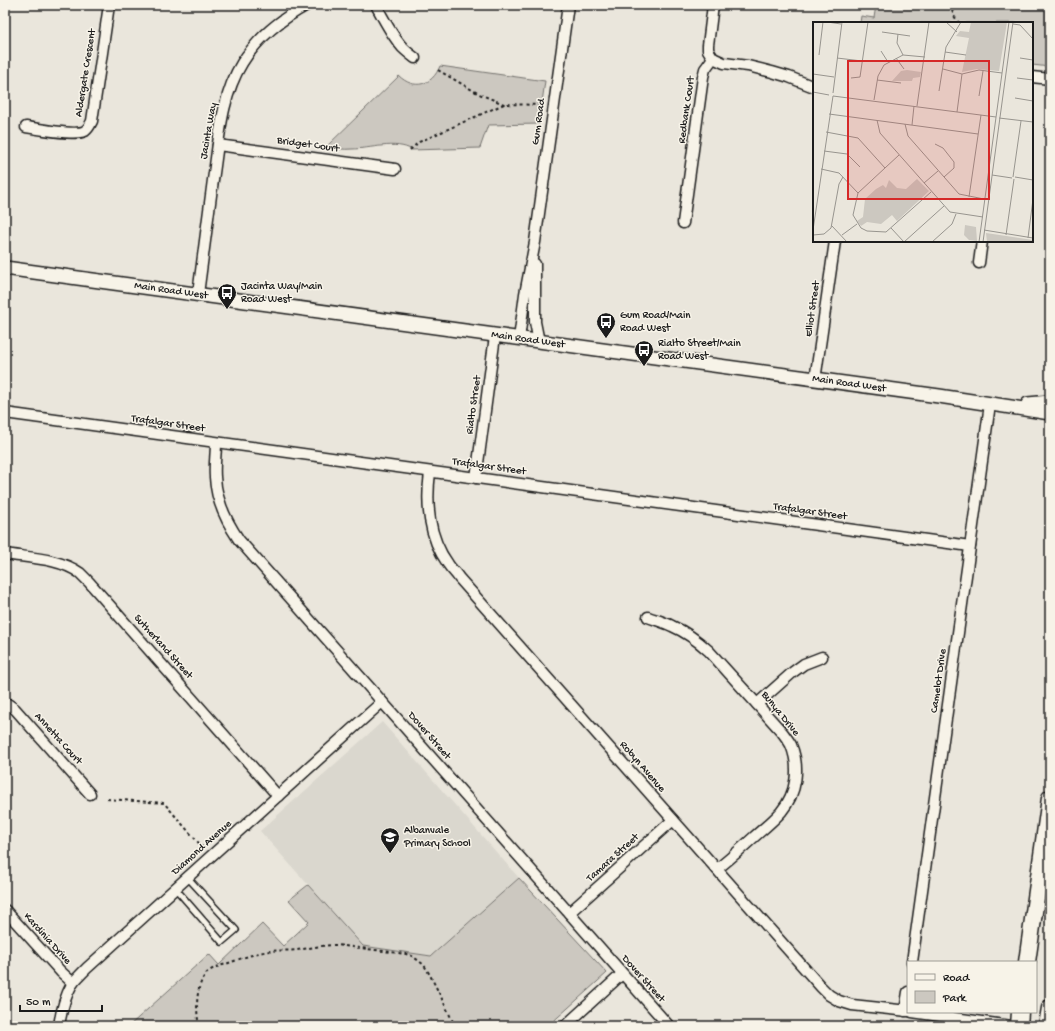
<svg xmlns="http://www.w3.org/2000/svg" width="1055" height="1031" viewBox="0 0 1055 1031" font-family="'Gochi Hand',sans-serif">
<rect width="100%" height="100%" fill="#eae6dc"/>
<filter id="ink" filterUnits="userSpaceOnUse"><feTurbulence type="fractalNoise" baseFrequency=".025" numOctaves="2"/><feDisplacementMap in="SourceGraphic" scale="8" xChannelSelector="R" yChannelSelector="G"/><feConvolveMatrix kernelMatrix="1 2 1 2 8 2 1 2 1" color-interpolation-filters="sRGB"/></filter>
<g filter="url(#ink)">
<path fill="#dad7ce" d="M382,722L519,878L431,956L363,946L260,831Z"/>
<g fill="#ccc8c0" stroke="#74726e">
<path d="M876,5H1050V67L1032,65V23H860L861,16L874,18Z"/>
<path d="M440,66L545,81L539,124L488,125L480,148L412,150C396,140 370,149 352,149C343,150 335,148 326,147L399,76C414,90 432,86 440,66Z"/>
<path d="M519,878L607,973L548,1026H129L209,954L219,965L262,924L283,946L309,922L289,900L308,885L363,946L431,956Z"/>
</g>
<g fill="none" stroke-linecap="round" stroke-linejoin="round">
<g stroke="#1c1c1c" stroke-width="8">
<path id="service" d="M175,888L222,942L236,930L188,878"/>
</g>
<g stroke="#1c1c1c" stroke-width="13">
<g id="minor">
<path d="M376,5C384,20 392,36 403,48C407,52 411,55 415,58"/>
<path d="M713,58L724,63L748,66L772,72L789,77L814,87"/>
<path d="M1032,77L1050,79"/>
<path d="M26,127C38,129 76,136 85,131C89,128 90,125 92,121L109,5"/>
<path d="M218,145L395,169"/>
<path d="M683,223L703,77L705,69L713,58L708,50V45L713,5"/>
<path d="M979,263L982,241"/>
<path d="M535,264V322L539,342"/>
<path d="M198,294C203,256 208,218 213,180C219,141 221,97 242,63C258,37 281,19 307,5"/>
<path d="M519,339L525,294L535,242L568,5"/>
<path d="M815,380L835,241"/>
<path d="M5,413L970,546"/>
<path d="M216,443C216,454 214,465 215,477C216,501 226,521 239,540L669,1026"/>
<path d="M430,472C426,504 428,536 448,564C451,569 456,573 459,578L821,987L829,995L839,1001L852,1005L908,1011"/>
<path d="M476,478L495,336"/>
<path d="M5,554C29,558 59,558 80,573C83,576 86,579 89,582L278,796"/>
<path d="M648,617C656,620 664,622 672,626C686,632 698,641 709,651L782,732C785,736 789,741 791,745C800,767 797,793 781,812C773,821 763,829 754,837C742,848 730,859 717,869"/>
<path d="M5,702L15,709L90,794"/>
<path d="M757,704L793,672L804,664L822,657"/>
<path d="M5,910L61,972L73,983"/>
<path d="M569,913L673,820"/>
<path d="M912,962L990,404"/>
<path d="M905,1011L908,992"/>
<path d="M912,1012L1011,1026"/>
<path d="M59,1026C61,1012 65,997 72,984C76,979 82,973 87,968L382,702"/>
<path d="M565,1026L622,974"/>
</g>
</g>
<g stroke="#1c1c1c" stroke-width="16">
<g id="tertiary">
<path d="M5,268L939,396L1050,413"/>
<path d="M1028,404L1050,402"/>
</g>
</g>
<g stroke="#1c1c1c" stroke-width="19">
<g id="primary">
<path d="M1027,962L1050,798"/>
<path d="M1019,1026L1020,1012"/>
<path d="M1047,1026L1050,1008"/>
</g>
</g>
<g stroke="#1c1c1c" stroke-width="2" stroke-dasharray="3 3" stroke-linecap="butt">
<path d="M950,5L954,16L959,23"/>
<path d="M438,70L479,94L504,104L543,105"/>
<path d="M410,150L419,142L504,104"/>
<path d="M107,799L164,803L203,848"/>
<path d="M199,1026C196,1011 195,985 207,973C212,968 219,966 226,964C240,959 254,953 270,951C279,950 288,951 297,950C310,948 323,945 337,945L406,954L412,956L419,961L424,965L430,975L443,1001L455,1026"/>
</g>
<use href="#service" stroke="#f7f3e8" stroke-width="5"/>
<use href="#minor" stroke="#f7f3e8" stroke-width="10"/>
<use href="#tertiary" stroke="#f7f3e8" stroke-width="13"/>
<use href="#primary" stroke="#f7f3e8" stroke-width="16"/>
</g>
</g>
<defs>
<g id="bus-pin" transform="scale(1)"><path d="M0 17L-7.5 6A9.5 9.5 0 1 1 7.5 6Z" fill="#1c1c1c" stroke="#f7f3e8"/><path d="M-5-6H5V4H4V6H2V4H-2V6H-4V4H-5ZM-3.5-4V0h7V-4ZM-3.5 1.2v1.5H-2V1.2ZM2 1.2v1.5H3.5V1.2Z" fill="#fff"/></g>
<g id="school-pin" transform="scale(1)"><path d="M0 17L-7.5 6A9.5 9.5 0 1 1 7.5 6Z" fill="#1c1c1c" stroke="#f7f3e8"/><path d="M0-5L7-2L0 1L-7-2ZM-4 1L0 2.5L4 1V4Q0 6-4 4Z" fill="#fff"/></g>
</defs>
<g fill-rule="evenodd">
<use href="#bus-pin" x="227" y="293"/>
<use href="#bus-pin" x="606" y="322"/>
<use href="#bus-pin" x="644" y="350"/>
<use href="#school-pin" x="390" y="837"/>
</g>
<g text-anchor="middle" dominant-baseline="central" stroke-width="3" stroke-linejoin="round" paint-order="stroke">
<g font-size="11" fill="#1c1c1c" stroke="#f7f3e8">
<text transform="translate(86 73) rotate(-81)">Aldergate Crescent</text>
<text transform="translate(687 110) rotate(-82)">Redbank Court</text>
<text transform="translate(539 122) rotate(-82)">Gum Road</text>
<text transform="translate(209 131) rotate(-80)">Jacinta Way</text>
<text transform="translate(308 145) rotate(8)">Bridget Court</text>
<text transform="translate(171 291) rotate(8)">Main Road West</text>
<text transform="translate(813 309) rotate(-82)">Elliot Street</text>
<text transform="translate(528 340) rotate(8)">Main Road West</text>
<text transform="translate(849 384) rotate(8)">Main Road West</text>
<text transform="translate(474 405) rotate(-82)">Rialto Street</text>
<text transform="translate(168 424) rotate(8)">Trafalgar Street</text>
<text transform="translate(489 467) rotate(8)">Trafalgar Street</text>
<text transform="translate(810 512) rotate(8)">Trafalgar Street</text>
<text transform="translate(163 647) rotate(48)">Sutherland Street</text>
<text transform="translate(939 681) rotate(-82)">Camelot Drive</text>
<text transform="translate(780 714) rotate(51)">Bunya Drive</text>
<text transform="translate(429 736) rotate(49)">Dover Street</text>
<text transform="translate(58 739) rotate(48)">Annetta Court</text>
<text transform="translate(642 767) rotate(49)">Robyn Avenue</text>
<text transform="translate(202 848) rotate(-42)">Diamond Avenue</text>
<text transform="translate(613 858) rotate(-42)">Tamara Street</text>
<text transform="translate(47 939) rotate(48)">Kardinia Drive</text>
<text transform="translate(643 979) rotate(48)">Dover Street</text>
</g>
<g font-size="11" fill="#1c1c1c" stroke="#f7f3e8" text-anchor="start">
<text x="241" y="287">Jacinta Way/Main<tspan x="241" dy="13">Road West</tspan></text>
<text x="620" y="316">Gum Road/Main<tspan x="620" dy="13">Road West</tspan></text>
<text x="658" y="344">Rialto Street/Main<tspan x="658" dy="13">Road West</tspan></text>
<text x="404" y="831">Albanvale<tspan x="404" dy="13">Primary School</tspan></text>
</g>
</g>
<g transform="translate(813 22)">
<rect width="220" height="220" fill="#eae6dc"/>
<path d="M158,0H194L186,49L164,47L149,50L156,16L143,14L147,9L156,10ZM94,48L108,50L107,55L100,56L99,59H79L88,49ZM104,157L116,169L84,199L79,193L68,202L54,200L48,204L44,199L50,195L52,177L63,167L70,163L73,166L76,158L84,166L93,167ZM152,203L163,205L164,219L156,218L151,213ZM173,211L220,218V220H174Z" fill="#ccc8c0"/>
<path fill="none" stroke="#98958f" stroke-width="1" d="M14,0L28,2M133,0L144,10M200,2L207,3L220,17M69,10L97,14M85,12L84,21L90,33M68,29L75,40M132,30L153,33M6,33L10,0M24,36L49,39M83,36L91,47M207,36L220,38M130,47L149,52L166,48L189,51M0,52L21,55M38,56L47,55L55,0M204,56L220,58M64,58L88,61M126,69L133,25L148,0M0,70L16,73M20,71L29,0M20,74L183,95M166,74L170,49M202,76L220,79M61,78L65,54L71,43L90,33L112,35M104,84L116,0M144,90L149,52M16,92L165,112M186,96L220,100M64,98L67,111L137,190L170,195M92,102L95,114L146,172L171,177M99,103L101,84M13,110L45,116L72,146M122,122L130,126L141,140V146L131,155M11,129L34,132L47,145M86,133L45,171L40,193L48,206L54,209L73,210L118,170M8,147L26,151L45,171M179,153L199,156M200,155L208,99M202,155L220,158M111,161L125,149M156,175L168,93M19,204L34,220M78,206L91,220M0,208L20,74M171,208L220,216M0,213L11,212L18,206L26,162L30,155M29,213L44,202M193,213L201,157M215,216L220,177M91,220L131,184M119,220L139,202L143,192M166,220L196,0M170,220L200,0"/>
<path fill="#d62828" fill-opacity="0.15" stroke="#d62828" stroke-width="2" d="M35,39H176V177H35Z"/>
<rect width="220" height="220" fill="none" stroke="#1c1c1c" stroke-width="2"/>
</g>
<rect width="1055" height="1031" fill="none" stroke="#f7f3e8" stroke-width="20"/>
<rect x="10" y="10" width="1035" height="1011" fill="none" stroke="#1c1c1c" stroke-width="1.5" filter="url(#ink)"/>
<rect x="907" y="961" width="130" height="52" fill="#f7f3e8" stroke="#9f9d96"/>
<rect x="915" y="974" width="20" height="6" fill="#f7f3e8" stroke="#9f9d96"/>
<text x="943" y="981" font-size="12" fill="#1c1c1c">Road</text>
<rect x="915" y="991" width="20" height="12" fill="#ccc8c0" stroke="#9f9d96"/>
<text x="943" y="1001" font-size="12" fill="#1c1c1c">Park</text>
<path d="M20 1005v6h82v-6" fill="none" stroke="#1c1c1c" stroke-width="2"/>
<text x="26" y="1005" font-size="12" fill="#1c1c1c" stroke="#f7f3e8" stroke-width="3" paint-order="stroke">50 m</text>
</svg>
